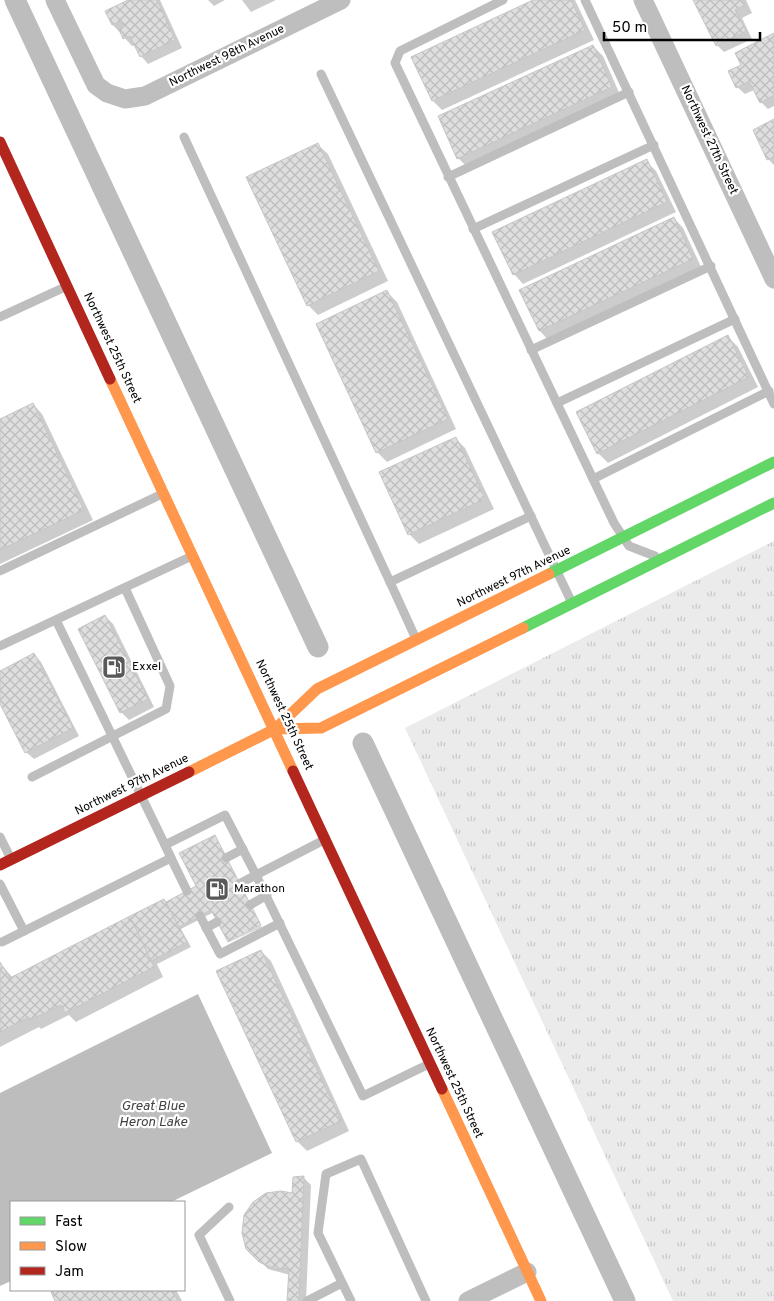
<svg xmlns="http://www.w3.org/2000/svg" width="774" height="1301" viewBox="0 0 774 1301" font-family="Overpass,sans-serif">
<defs>
<pattern id="grass-tufts" width="24" height="20" patternUnits="userSpaceOnUse" patternTransform="scale(1.25)"><rect width="24" height="20" fill="#ebebeb"/><path d="M3 7l-1-3M5 7V3M7 7l1-3M15 17l-1-3M17 17v-4M19 17l1-3" fill="none" stroke="#c8c8c8"/></pattern>
<pattern id="building-cross-hatch" width="8" height="8" patternUnits="userSpaceOnUse" patternTransform="scale(1.25)"><rect width="8" height="8" fill="#dedede"/><path d="M0 0l8 8M0 8l8-8" fill="none" stroke="#bdbdbd"/></pattern>
</defs>
<rect width="100%" height="100%" fill="#fff"/>
<path fill="url(#grass-tufts)" d="M774,541V1301H673L405,728Z"/>
<path fill="#bdbdbd" d="M198,994L272,1153L171,1202H11V1281L0,1286V1093Z"/>
<g fill="#0003">
<path d="M131,0H160L182,48L148,64L141,56L135,45L132,46L113,25L107,11Z"/>
<path d="M208,0H225L214,6Z"/>
<path d="M242,0H276L251,12Z"/>
<path d="M536,0H575L594,40L442,110L433,101Z"/>
<path d="M695,0H746L752,13L742,18L752,39L724,52L717,45Z"/>
<path d="M774,35V106L768,109L761,102L754,90L745,94L737,87L742,65Z"/>
<path d="M593,46L603,56L621,97L468,168L458,158Z"/>
<path d="M774,121V165L768,159Z"/>
<path d="M318,145L328,154L388,281L318,315L308,305Z"/>
<path d="M646,161L656,171L676,212L523,284L514,274Z"/>
<path d="M674,218L683,228L702,269L549,341L540,331L521,291Z"/>
<path d="M387,292L397,302L456,429L387,462L377,452Z"/>
<path d="M728,337L738,347L758,387L608,463L598,453Z"/>
<path d="M33,404L42,414L93,520L0,564V420Z"/>
<path d="M455,438L465,448L494,509L419,544L409,534Z"/>
<path d="M105,616L113,624L154,707L129,720L121,712Z"/>
<path d="M34,654L41,662L79,736L34,759L26,752L0,701V672Z"/>
<path d="M197,887L214,912L181,929L191,947L157,964L163,977L76,1022L69,1015L41,1029L39,1027L0,1047V963L13,978L164,900L167,903Z"/>
<path d="M261,926L262,927L230,942Z"/>
<path d="M261,951L271,961L349,1131L307,1151L297,1141Z"/>
<path d="M304,1178L311,1185L306,1301H289L290,1275L268,1269L247,1248L293,1194Z"/>
<path d="M58,1290H176L182,1301H56L52,1293Z"/>
</g>
<g fill="none" stroke-linecap="round" stroke-linejoin="round">
<g stroke="#bdbdbd" stroke-width="21">
<path d="M15,0L318,647"/>
<path d="M363,743L625,1301"/>
</g>
</g>
<g fill="url(#building-cross-hatch)" stroke="#c6c6c6">
<path d="M128,0H157L175,40L140,57L130,36L123,39L119,29L124,27L121,21L112,25L105,11Z"/>
<path d="M533,0H571L585,30L432,101L411,57Z"/>
<path d="M693,0H743L745,5L735,10L746,31L716,46Z"/>
<path d="M774,33V95L760,103L749,81L736,88L728,71L741,65L735,53Z"/>
<path d="M593,45L612,87L457,159L438,116Z"/>
<path d="M774,119V157L767,160L753,130Z"/>
<path d="M318,143L379,271L307,306L246,177Z"/>
<path d="M647,159L667,202L513,275L492,232Z"/>
<path d="M674,217L693,259L539,331L519,290Z"/>
<path d="M387,290L448,419L376,453L316,324Z"/>
<path d="M728,335L749,377L597,454L576,412Z"/>
<path d="M33,403L84,510L0,550V419Z"/>
<path d="M456,437L485,499L408,535L379,472Z"/>
<path d="M105,615L148,699L120,713L78,629Z"/>
<path d="M34,653L73,728L25,753L0,704V671Z"/>
<path d="M215,835L261,925L228,942L211,910L179,927L166,902L196,886L179,853Z"/>
<path d="M164,899L187,942L151,961L130,916Z"/>
<path d="M130,916L154,967L65,1013L61,1005L30,1020L29,1017L0,1032V962L10,978Z"/>
<path d="M261,950L341,1121L296,1142L216,971Z"/>
<path d="M304,1176L299,1301H287L289,1268L276,1269L259,1262L246,1249L242,1233L244,1215L253,1202L266,1193L281,1191L292,1193L293,1177Z"/>
<path d="M56,1290H172L178,1301H55L51,1292Z"/>
</g>
<g fill="none" stroke-linecap="round" stroke-linejoin="round">
<g stroke="#bebebe" stroke-width="9">
<path d="M503,0L400,51L395,63L614,523L629,546L655,556"/>
<path d="M585,0L774,404"/>
<path d="M321,74L571,601"/>
<path d="M184,137L390,582L531,516"/>
<path d="M448,177L629,92"/>
<path d="M473,229L654,145"/>
<path d="M0,317L65,287"/>
<path d="M531,350L711,266"/>
<path d="M557,403L735,319"/>
<path d="M593,479L769,391"/>
<path d="M0,571L162,494"/>
<path d="M390,582L416,639"/>
<path d="M56,620L165,845L225,815L256,875L239,884"/>
<path d="M0,646L192,556"/>
<path d="M32,777L166,709L170,686L125,588"/>
<path d="M0,837L10,857"/>
<path d="M324,840L256,875L363,1096L429,1064"/>
<path d="M171,858L187,891"/>
<path d="M226,858L243,849"/>
<path d="M0,884L24,931"/>
<path d="M250,905L267,895"/>
<path d="M200,916L220,954L280,923"/>
<path d="M206,928L217,922"/>
<path d="M2,942L171,858L165,845"/>
<path d="M229,1207L199,1235L230,1301"/>
<path d="M307,1301L342,1283"/>
<path d="M351,1301L318,1233L326,1174L361,1159L426,1301"/>
</g>
<g stroke="#bebebe" stroke-width="19">
<path d="M55,0L96,85L107,93L125,99L145,96L341,0"/>
<path d="M643,0L774,279"/>
<path d="M468,1301L527,1272"/>
</g>
<g stroke="#63d668" stroke-width="11">
<path d="M549,574L774,462"/>
<path d="M523,628L774,503"/>
</g>
<g stroke="#ff974d" stroke-width="11">
<path d="M110,379L293,771"/>
<path d="M275,729L321,728L523,628"/>
<path d="M189,772L275,729L317,689L549,574"/>
<path d="M442,1089L541,1301"/>
</g>
<g stroke="#b3261e" stroke-width="11">
<path d="M0,142L110,379"/>
<path d="M293,771L442,1089"/>
<path d="M0,865L189,772"/>
</g>
</g>
<defs>
<g id="fuel-square" transform="scale(1.25)"><rect x="-9" y="-9" width="18" height="18" rx="4" fill="#595959" stroke="#fff"/><path d="M-5.5-6h7V0h2V4h1.3V-2.5L3-4.5l.8-.8L6-3V5H2.5V1h-1V6h-7ZM-4.2-4.7v3.2H.2V-4.7Z" fill="#fff"/></g>
</defs>
<g fill-rule="evenodd">
<use href="#fuel-square" x="114" y="667"/>
<use href="#fuel-square" x="217" y="889"/>
</g>
<g text-anchor="middle" dominant-baseline="central" stroke-width="4.5" stroke-linejoin="round" paint-order="stroke">
<g font-size="12" fill="#000" stroke="#fff">
<text transform="translate(227 56) rotate(-26)">Northwest 98th Avenue</text>
<text transform="translate(709 140) rotate(65)">Northwest 27th Street</text>
<text transform="translate(112 348) rotate(65)">Northwest 25th Street</text>
<text transform="translate(514 577) rotate(-26)">Northwest 97th Avenue</text>
<text transform="translate(284 715) rotate(65)">Northwest 25th Street</text>
<text transform="translate(132 785) rotate(-26)">Northwest 97th Avenue</text>
<text transform="translate(454 1083) rotate(65)">Northwest 25th Street</text>
</g>
<g font-size="12" fill="#000" stroke="#fff" text-anchor="start">
<text x="132" y="667">Exxel</text>
<text x="234" y="889">Marathon</text>
</g>
<g font-size="14" font-style="italic" fill="#424242" stroke="#fff">
<text x="153" y="1106">Great Blue<tspan x="153" dy="16">Heron Lake</tspan></text>
</g>
</g>
<rect x="10" y="1201" width="175" height="90" fill="#ffffff" stroke="#999999"/>
<rect x="20" y="1217" width="25" height="8" fill="#63d668" stroke="#999999"/>
<text x="55" y="1226" font-size="15" fill="#000000">Fast</text>
<rect x="20" y="1242" width="25" height="8" fill="#ff974d" stroke="#999999"/>
<text x="55" y="1251" font-size="15" fill="#000000">Slow</text>
<rect x="20" y="1267" width="25" height="8" fill="#b3261e" stroke="#999999"/>
<text x="55" y="1276" font-size="15" fill="#000000">Jam</text>
<path d="M604 32v8h156v-8" fill="none" stroke="#000000" stroke-width="2.5"/>
<text x="612" y="32" font-size="15" fill="#000000" stroke="#ffffff" stroke-width="4" paint-order="stroke">50 m</text>
</svg>
